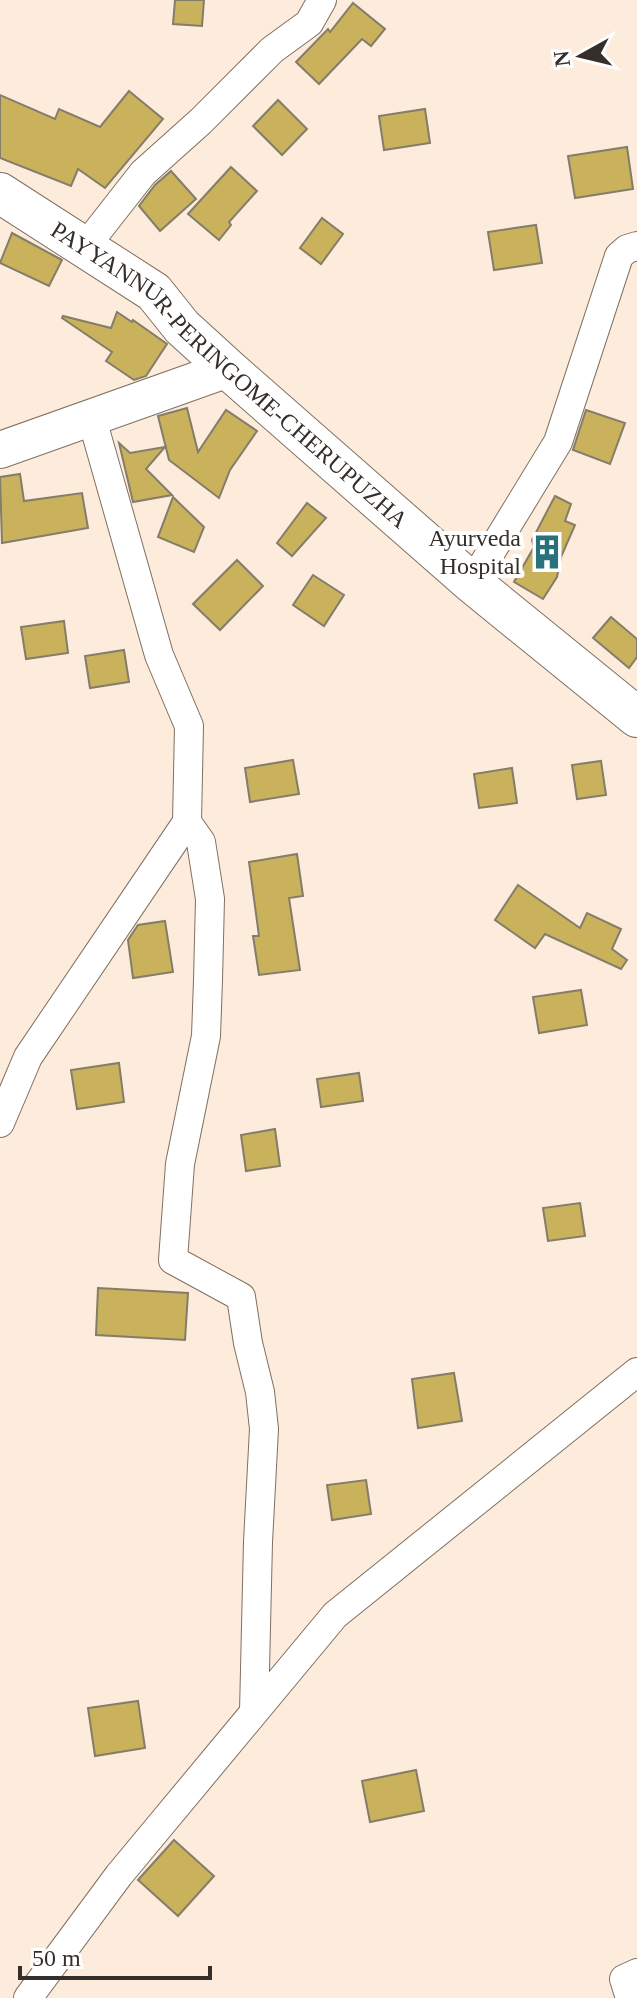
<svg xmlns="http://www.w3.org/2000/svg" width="637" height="1998" viewBox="0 0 637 1998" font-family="'Times New Roman',serif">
<rect width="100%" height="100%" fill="#fdebdb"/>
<g fill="#cab15c" stroke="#837d6a" stroke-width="2">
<path d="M175,0H204L202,26L173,24Z"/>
<path d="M353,3L385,29L371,46L362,39L319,84L296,62L328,29L330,32Z"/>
<path d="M129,91L163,119L105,188L78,169L71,186L0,158V95L55,119L59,109L100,127Z"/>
<path d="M278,100L307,129L282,155L253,126Z"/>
<path d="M425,109L430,143L384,150L379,116Z"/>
<path d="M627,147L633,189L575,198L568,156Z"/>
<path d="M231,167L257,191L229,222L231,225L219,240L188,214Z"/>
<path d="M171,171L196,199L160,231L139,206L155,185Z"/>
<path d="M322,218L343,234L321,264L300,248Z"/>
<path d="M536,225L542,263L494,270L488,232Z"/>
<path d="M12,233L62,260L49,286L0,263Z"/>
<path d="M117,312L132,322L133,320L167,344L146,376L134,380L106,361L112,352L62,318L63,316L111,328Z"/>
<path d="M187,408L198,452L226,410L257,431L230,470L219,498L169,460L158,416Z"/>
<path d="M586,410L625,423L610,464L573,450Z"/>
<path d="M119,443L130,453L165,447L146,469L172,495L133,502Z"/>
<path d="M20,474L24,501L82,493L88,528L2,543L0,477Z"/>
<path d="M555,496L571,504L565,521L575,525L561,557L557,577L543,599L514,582L534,547L532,540Z"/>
<path d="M173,497L204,527L194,552L158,537Z"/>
<path d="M307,503L326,518L292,556L277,543Z"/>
<path d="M237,560L263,586L220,630L193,604Z"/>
<path d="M313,575L344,595L324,626L293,605Z"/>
<path d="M611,617L637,639V657L629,668L593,638Z"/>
<path d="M64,621L68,653L26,659L21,627Z"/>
<path d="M124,650L129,682L90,688L85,656Z"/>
<path d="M293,760L299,794L250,802L245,768Z"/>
<path d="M601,761L606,795L577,799L572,765Z"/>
<path d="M512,768L517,803L479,808L474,774Z"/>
<path d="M297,854L303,896L289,898L300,970L259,975L253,936H259L249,862Z"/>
<path d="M518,885L580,928L587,913L621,929L612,949L627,960L621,969L545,934L535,948L495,920Z"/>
<path d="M165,921L173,972L133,978L128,940L138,925Z"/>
<path d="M581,990L587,1025L539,1033L533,997Z"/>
<path d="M119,1063L124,1102L77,1109L71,1070Z"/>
<path d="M359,1073L363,1101L321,1107L317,1079Z"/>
<path d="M275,1129L280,1166L246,1171L241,1135Z"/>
<path d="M580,1203L585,1236L548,1241L543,1208Z"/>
<path d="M98,1288L188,1293L185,1340L96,1335Z"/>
<path d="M454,1373L462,1421L418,1428L412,1379Z"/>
<path d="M366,1480L371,1514L332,1520L327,1485Z"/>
<path d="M138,1701L145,1748L95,1756L88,1708Z"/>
<path d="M416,1770L424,1811L370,1822L362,1781Z"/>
<path d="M174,1840L214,1876L178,1916L138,1880Z"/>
</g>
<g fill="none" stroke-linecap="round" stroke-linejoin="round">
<g stroke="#7f7061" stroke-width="30">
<g id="minor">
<path d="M85,247L143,173L201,121L272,50L309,23L322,0"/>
<path d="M472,583L558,442L619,256L627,249L637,246"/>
<path d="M187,822L201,842L210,899L208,980L206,1036L180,1164L173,1260L241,1297L248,1343L260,1392L264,1429L258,1542L254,1712"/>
<path d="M0,1123L28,1057L187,822L189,726L159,655L92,419"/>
<path d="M28,1998L119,1875L335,1615L637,1372"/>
<path d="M630,1998L624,1979L637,1973"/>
</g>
</g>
<g stroke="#7f7061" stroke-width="38">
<path id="tertiary" d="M0,450L228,369"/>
</g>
<g stroke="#7f7061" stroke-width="42">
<g id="secondary">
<path id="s1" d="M0,193L154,292L182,327L228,369L472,583L637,717"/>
</g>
</g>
<use href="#minor" stroke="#fff" stroke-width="28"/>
<use href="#tertiary" stroke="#fff" stroke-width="36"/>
<use href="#secondary" stroke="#fff" stroke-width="40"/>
</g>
<defs>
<g id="building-bare" transform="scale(2.76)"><path d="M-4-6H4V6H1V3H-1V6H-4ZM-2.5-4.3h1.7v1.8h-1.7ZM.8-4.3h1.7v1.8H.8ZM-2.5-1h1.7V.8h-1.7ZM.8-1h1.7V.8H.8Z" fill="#29727b" stroke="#fff" stroke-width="2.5" paint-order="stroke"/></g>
</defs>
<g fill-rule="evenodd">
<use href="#building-bare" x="547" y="552"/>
</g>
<g text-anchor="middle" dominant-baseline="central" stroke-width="8" stroke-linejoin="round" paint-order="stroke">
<g font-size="24" fill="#362f29" stroke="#fff">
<text stroke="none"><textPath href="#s1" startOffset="294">PAYYANNUR-PERINGOME-CHERUPUZHA</textPath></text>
</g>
<g font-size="24" fill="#362f29" stroke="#fff" text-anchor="end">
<text x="521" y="538">Ayurveda<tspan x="521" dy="28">Hospital</tspan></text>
</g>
</g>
<g transform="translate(581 56) rotate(262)" stroke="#ffffff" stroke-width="6" paint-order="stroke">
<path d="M0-6L14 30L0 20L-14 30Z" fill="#362f29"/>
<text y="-12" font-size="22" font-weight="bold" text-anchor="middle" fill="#362f29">N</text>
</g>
<path d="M20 1966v12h190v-12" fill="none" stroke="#362f29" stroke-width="4"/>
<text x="32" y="1966" font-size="24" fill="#362f29" stroke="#ffffff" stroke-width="6" paint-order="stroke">50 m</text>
</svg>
